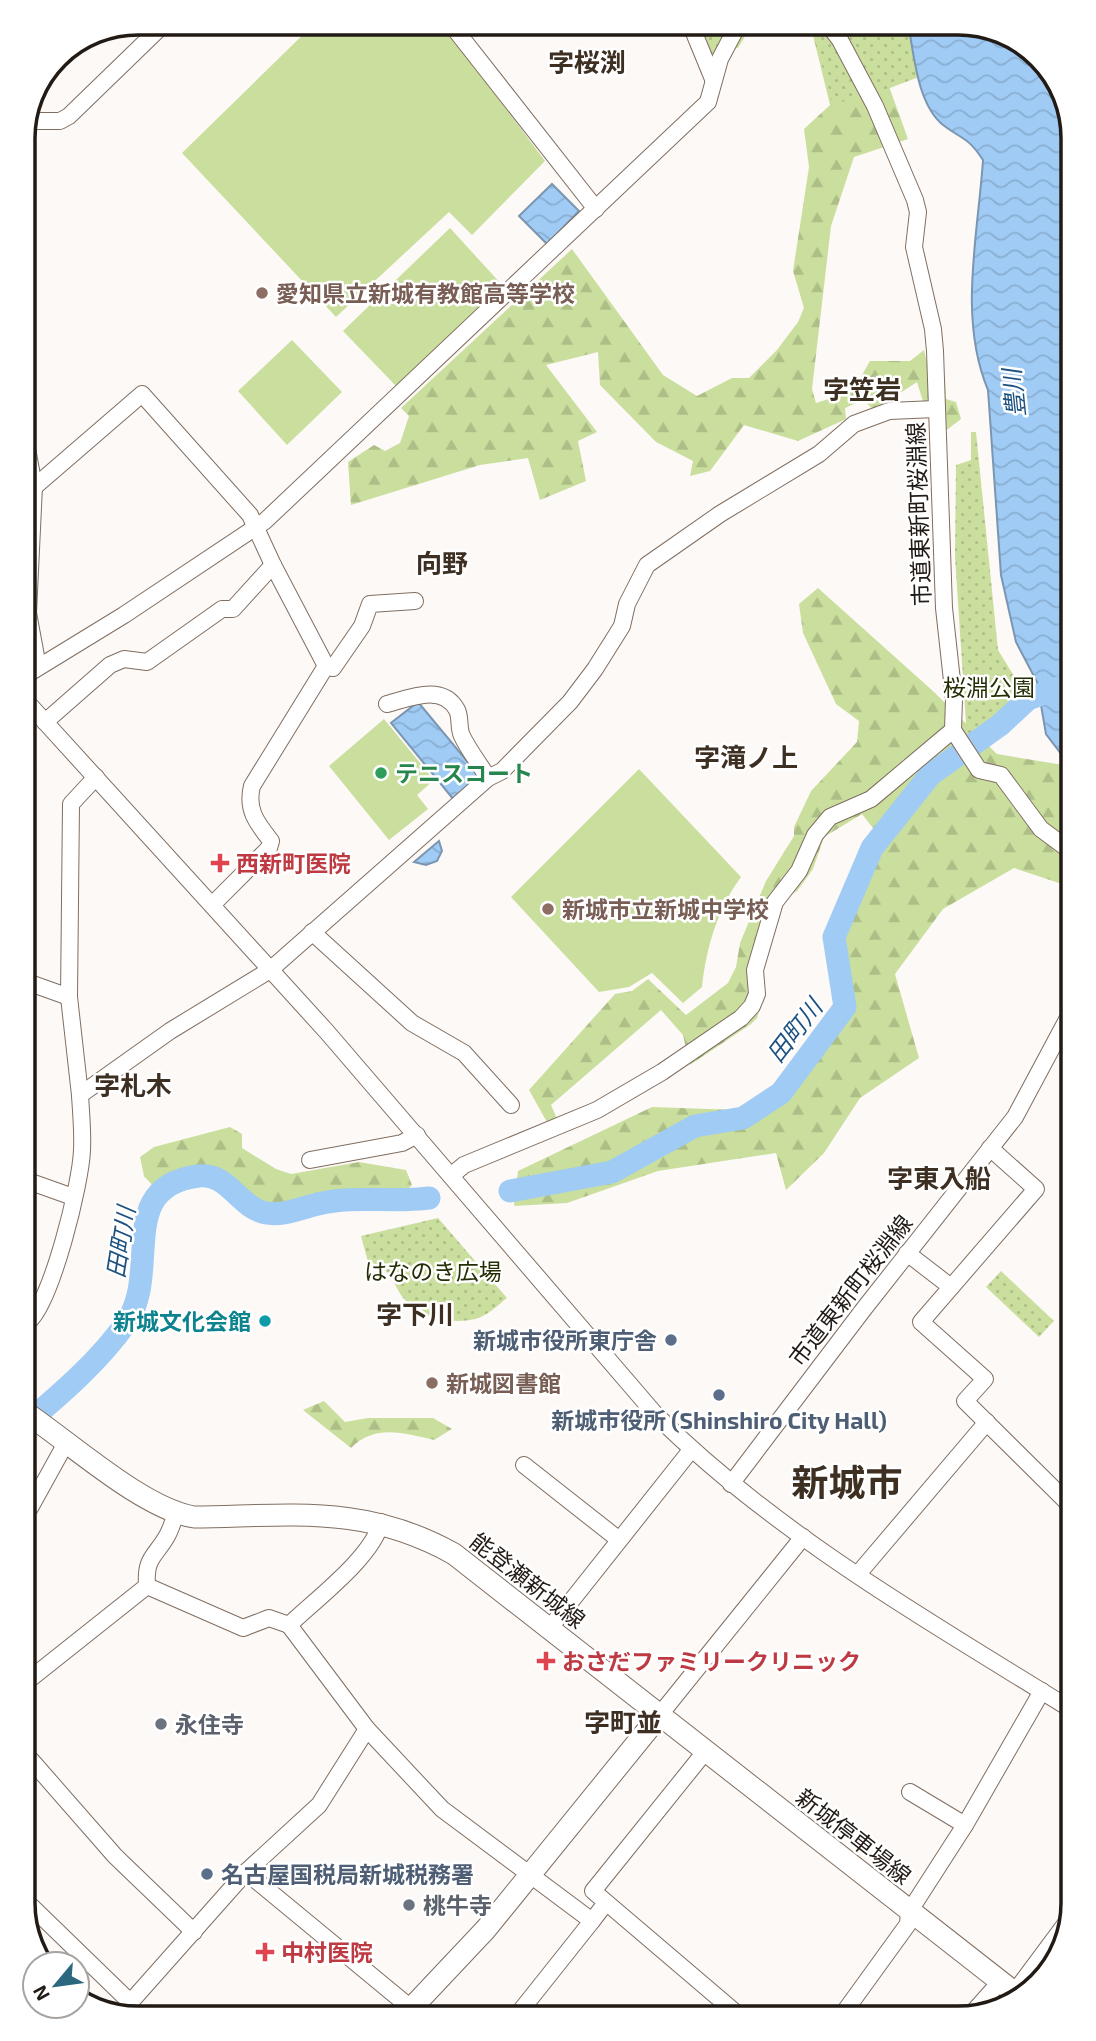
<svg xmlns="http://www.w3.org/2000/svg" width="1096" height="2041" viewBox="0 0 1096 2041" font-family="'Exo 2','Noto Sans JP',sans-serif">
<defs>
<pattern id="forest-firs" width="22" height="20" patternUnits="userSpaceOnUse" patternTransform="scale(1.75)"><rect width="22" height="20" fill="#cadf9e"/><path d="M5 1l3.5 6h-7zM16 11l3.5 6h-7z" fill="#adbf87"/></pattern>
<pattern id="park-dots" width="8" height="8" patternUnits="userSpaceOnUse" patternTransform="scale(1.75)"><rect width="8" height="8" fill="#cadf9e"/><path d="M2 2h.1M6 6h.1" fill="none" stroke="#adbf87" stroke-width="1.8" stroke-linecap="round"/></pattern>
<pattern id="water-waves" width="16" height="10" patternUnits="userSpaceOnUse" patternTransform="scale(1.75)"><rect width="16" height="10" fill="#9fcbf5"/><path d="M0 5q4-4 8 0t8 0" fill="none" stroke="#89aed1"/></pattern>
</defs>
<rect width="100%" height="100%" fill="#fdf9f6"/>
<g fill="url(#forest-firs)">
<path d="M762,23H860L882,67L908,139L854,157L831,226L812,389L816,403L853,391L870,361H910L924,350L929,372L945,381L946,399L956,402L961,419L944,432L927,414L917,382L874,410L863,400L845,408L846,419L798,441L744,425L710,471L690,476L693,461L656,442L600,385L598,352L546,365L597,432L578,441L586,481L540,500L528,458L480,465L351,505L348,462L374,445L385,451L400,443L409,416L401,408L572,249L663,375L697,396L732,378H749L777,350L798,322L804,308L793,271L809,167L804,129L830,105L811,27Z"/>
<path d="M818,588L934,692L997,754L1063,765L1068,771V886L1014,868L943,909L895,974L919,1058L860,1098L824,1153L786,1190L776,1153L658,1171L567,1203L514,1206L518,1171L652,1107L737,1110L776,1085L839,1001L838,940L854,873L876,832L862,814L824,837L813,869L797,891L785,898L761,959L763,998L757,1018L751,1024L690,1065L683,1035L661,1010L551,1105L558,1121L548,1124L529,1090L615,994L632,991L648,979L686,1015L728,983L736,967L740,943L766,881L794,836V827L811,791L857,742L859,721L836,704L803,633L799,604Z"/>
<path d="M230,1127L242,1134V1148L276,1169L291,1174L359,1162L406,1170L412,1185L402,1196C373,1200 345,1200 316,1203C304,1205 291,1212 279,1212C232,1214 230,1144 153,1186L144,1176L140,1157L154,1147Z"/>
<path d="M324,1401L345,1422L368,1418H433L452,1429L434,1440C403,1433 375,1424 351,1448L303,1410Z"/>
</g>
<g fill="url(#park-dots)">
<path d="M693,23H753L738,48L725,50L713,72Z"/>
<path d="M762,23H908L919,77L874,94L833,104L811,27Z"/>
<path d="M971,432H976L998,650L1014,676L1018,694L997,717L969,737L962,729L966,723L955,557L956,465L971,460Z"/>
<path d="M438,1218L507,1298C498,1305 486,1317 475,1319C450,1325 416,1317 401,1295C391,1279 389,1266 368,1262L361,1236Z"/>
<path d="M1001,1271L1054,1321L1039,1337L986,1287Z"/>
</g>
<g fill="#cadf9e">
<path d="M315,23H442L545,161L472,235L449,212L336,317L182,153Z"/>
<path d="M450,228L503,286L396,386L343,331Z"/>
<path d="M292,340L342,392L287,445L238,391Z"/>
<path d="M384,719L434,780L417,795L428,809L389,840L329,766Z"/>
<path d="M639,769L741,877C718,908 706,948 702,987L683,1003L652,973L629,987L599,992L511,897Z"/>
</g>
<g fill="url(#water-waves)" stroke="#7a96b2" stroke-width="2">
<path d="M908,23H966L1028,46L1055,81L1064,103L1068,763L1046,734L1037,682L1016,642L1001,575L988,390C958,318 978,236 983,160C968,137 963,140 943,125C917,104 914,54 908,23Z"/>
<path d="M552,184L579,211L547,244L519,216Z"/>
<path d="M418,702L481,778L454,800L391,723Z"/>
<path d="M439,841L442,851L437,861L426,865L414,862Z"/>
</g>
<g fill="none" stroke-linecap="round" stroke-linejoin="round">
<g stroke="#9fcbf5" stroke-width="23">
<path d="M510,1191L612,1172L695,1126L743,1118L781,1093L845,1007L834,937L872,848L930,775L1000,725L1028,699L1067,685"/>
<path d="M29,1421C63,1392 100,1360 126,1323C162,1272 114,1186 199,1176C229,1173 238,1207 266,1213C283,1216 301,1208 318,1204C355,1195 392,1203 429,1198"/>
</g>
<g stroke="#806e61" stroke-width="18">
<g id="minor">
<path d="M450,23L596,209"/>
<path d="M690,23L713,79"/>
<path d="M827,23L840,40L875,106L915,200L918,212L914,247L933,329L935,351L944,608L954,699L953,730L979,770L1001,775L1041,829L1068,849"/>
<path d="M27,121H60L69,116L165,23"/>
<path d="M24,433L34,486L28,613L38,667"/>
<path d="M25,495L142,394L250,515L273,565L326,666L252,786C246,810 257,823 271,841L269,848L212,905"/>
<path d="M326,666L333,668L362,626L370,604L415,601"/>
<path d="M26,675L124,615L265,521L708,102L720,59L739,23"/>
<path d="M26,701L327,1032L656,1415C777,1535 929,1621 1072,1710"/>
<path d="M387,704C409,698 443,683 457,710C461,718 458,728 462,736C469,751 480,764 488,778"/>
<path d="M45,722L110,665L124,659L147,662L222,609H233L273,565"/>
<path d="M312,932L412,1023L464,1053L511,1105"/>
<path d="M27,982L69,997"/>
<path d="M80,1095L69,997L71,804L96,777"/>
<path d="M990,1148L1036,1189L921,1322L985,1379L965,1401L1071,1506"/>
<path d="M310,1160L402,1143L417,1135"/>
<path d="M452,1175L464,1165L597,1110L662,1072L741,1018L752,1006L757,994L755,970L775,902L799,871L815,835L830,817L871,799L953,730"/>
<path d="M28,1181L73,1197"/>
<path d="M907,1253L951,1287"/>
<path d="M29,1321C52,1300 81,1183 82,1150C83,1132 81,1113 80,1095L170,1031L270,970L488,778L502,771L570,702L595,669L622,626L627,604L647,565L720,514L819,454L854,424L889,411L936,409"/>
<path d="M524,1465L618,1539"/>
<path d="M731,1484L863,1310L1015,1117L1069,1016"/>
<path d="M30,1508L67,1441"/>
<path d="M381,1522C373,1557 315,1600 289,1625L367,1729L442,1809L592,1921L605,1904"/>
<path d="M858,1574L987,1422"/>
<path d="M147,1586L243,1628L269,1618L289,1625"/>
<path d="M549,1629L691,1450"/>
<path d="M30,1679L147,1586C145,1557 155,1557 167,1536C171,1529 173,1521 176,1514"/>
<path d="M658,1717L803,1537"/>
<path d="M704,1753L593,1891L735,2012"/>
<path d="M31,1760L115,1856L194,1932"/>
<path d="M910,1792L965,1825"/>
<path d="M246,1872L319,1805L367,1729"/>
<path d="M31,1906L130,2002"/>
<path d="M1014,1993L1069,1919"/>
<path d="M975,2010L1000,1982"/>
<path d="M845,2011L908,1924L909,1912L965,1825L1042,1691"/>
<path d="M120,2014L246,1872L418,2014"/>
<path d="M518,2014L592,1921"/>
</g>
</g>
<g stroke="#806e61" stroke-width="23">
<g id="major">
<path d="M29,1415C73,1445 144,1509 194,1517C292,1516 365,1504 454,1554L1019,1996"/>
<path d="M405,2015L486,1929L658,1717"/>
</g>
</g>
<use href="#minor" stroke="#fff" stroke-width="16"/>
<use href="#major" stroke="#fff" stroke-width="21"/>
</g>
<g fill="#8d6e63" stroke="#fff" stroke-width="2.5">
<circle cx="262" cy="293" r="7"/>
<circle cx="548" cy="909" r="7"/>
<circle cx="432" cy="1383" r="7"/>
</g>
<circle fill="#2e9e5b" stroke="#fff" stroke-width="2.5" cx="381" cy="773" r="7"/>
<g fill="#e0444e" stroke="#fff" stroke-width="2.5">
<path d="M216.5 852.5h7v7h7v7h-7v7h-7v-7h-7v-7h7z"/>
<path d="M542.5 1650.5h7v7h7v7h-7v7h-7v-7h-7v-7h7z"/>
<path d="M261.5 1941.5h7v7h7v7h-7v7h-7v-7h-7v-7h7z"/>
</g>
<circle fill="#0f9aa8" stroke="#fff" stroke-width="2.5" cx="265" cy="1321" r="7"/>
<g fill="#5c6f8a" stroke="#fff" stroke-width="2.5">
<circle cx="671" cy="1340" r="7"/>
<circle cx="719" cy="1395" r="7"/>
<circle cx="207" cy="1874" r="7"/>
</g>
<g fill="#6b7280" stroke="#fff" stroke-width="2.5">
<circle cx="161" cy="1724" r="7"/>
<circle cx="409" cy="1905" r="7"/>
</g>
<g text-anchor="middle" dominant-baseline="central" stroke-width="5" stroke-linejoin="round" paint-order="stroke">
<g font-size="23" font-weight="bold" fill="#785e54" stroke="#fff" text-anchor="start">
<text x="276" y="293">愛知県立新城有教館高等学校</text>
<text x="562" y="909">新城市立新城中学校</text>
<text x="446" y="1383">新城図書館</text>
</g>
<g font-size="23" fill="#221a15" stroke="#fff">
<text transform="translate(918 514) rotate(-92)">市道東新町桜淵線</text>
<text transform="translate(850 1290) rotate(-52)">市道東新町桜淵線</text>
<text transform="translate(528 1580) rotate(38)">能登瀬新城線</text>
<text transform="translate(854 1836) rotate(38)">新城停車場線</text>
</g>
<g font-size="23" fill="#242e04" stroke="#fff">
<text x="989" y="687">桜淵公園</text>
<text x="433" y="1271">はなのき広場</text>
</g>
<g font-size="23" font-weight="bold" fill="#27864d" stroke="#fff" text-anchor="start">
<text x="395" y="773">テニスコート</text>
</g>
<g font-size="23" font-weight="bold" fill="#be3a42" stroke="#fff" text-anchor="start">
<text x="236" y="863">西新町医院</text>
<text x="562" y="1661">おさだファミリークリニック</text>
<text x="281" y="1952">中村医院</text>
</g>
<g font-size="23" font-weight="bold" fill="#0d838f" stroke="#fff" text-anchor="end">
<text x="251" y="1321">新城文化会館</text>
</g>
<g font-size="23" font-weight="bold" fill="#4e5e75" stroke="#fff" text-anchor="end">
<text x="657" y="1340">新城市役所東庁舎</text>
<text x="719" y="1420" text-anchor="middle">新城市役所 (Shinshiro City Hall)</text>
<text x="221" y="1874" text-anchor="start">名古屋国税局新城税務署</text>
</g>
<g font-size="23" font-weight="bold" fill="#5b616d" stroke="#fff" text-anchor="start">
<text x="175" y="1724">永住寺</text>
<text x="423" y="1905">桃牛寺</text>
</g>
<g font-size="24" font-style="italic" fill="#1d5280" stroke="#fff">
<text transform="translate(1013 393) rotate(-96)">豊川</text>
<text transform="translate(794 1030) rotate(-52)">田町川</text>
<text transform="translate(120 1242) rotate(-81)">田町川</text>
</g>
<g font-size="26" font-weight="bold" fill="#3e2f23" stroke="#fff">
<text x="587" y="61">字桜渕</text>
<text x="862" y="388">字笠岩</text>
<text x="442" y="562">向野</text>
<text x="746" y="756">字滝ノ上</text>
<text x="133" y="1084">字札木</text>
<text x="939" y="1177">字東入船</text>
<text x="415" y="1313">字下川</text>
<text x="623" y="1721">字町並</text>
</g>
<g font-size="37" font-weight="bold" fill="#3e2f23" stroke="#fff">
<text x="847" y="1481">新城市</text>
</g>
</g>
<path d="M0 0H1096V2041H0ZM138 35H958A103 103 0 0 1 1061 138V1903A103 103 0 0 1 958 2006H138A103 103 0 0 1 35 1903V138A103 103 0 0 1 138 35Z" fill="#fff" fill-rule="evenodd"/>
<path fill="none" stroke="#221a15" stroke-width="3.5" d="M138 35H958A103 103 0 0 1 1061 138V1903A103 103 0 0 1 958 2006H138A103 103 0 0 1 35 1903V138A103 103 0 0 1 138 35Z"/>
<g transform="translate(56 1985) rotate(241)"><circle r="33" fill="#ffffff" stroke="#a7a3a1" stroke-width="2"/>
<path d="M0-5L12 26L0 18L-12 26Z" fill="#2b687f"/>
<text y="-10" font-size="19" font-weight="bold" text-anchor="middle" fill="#221a15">N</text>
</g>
</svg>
